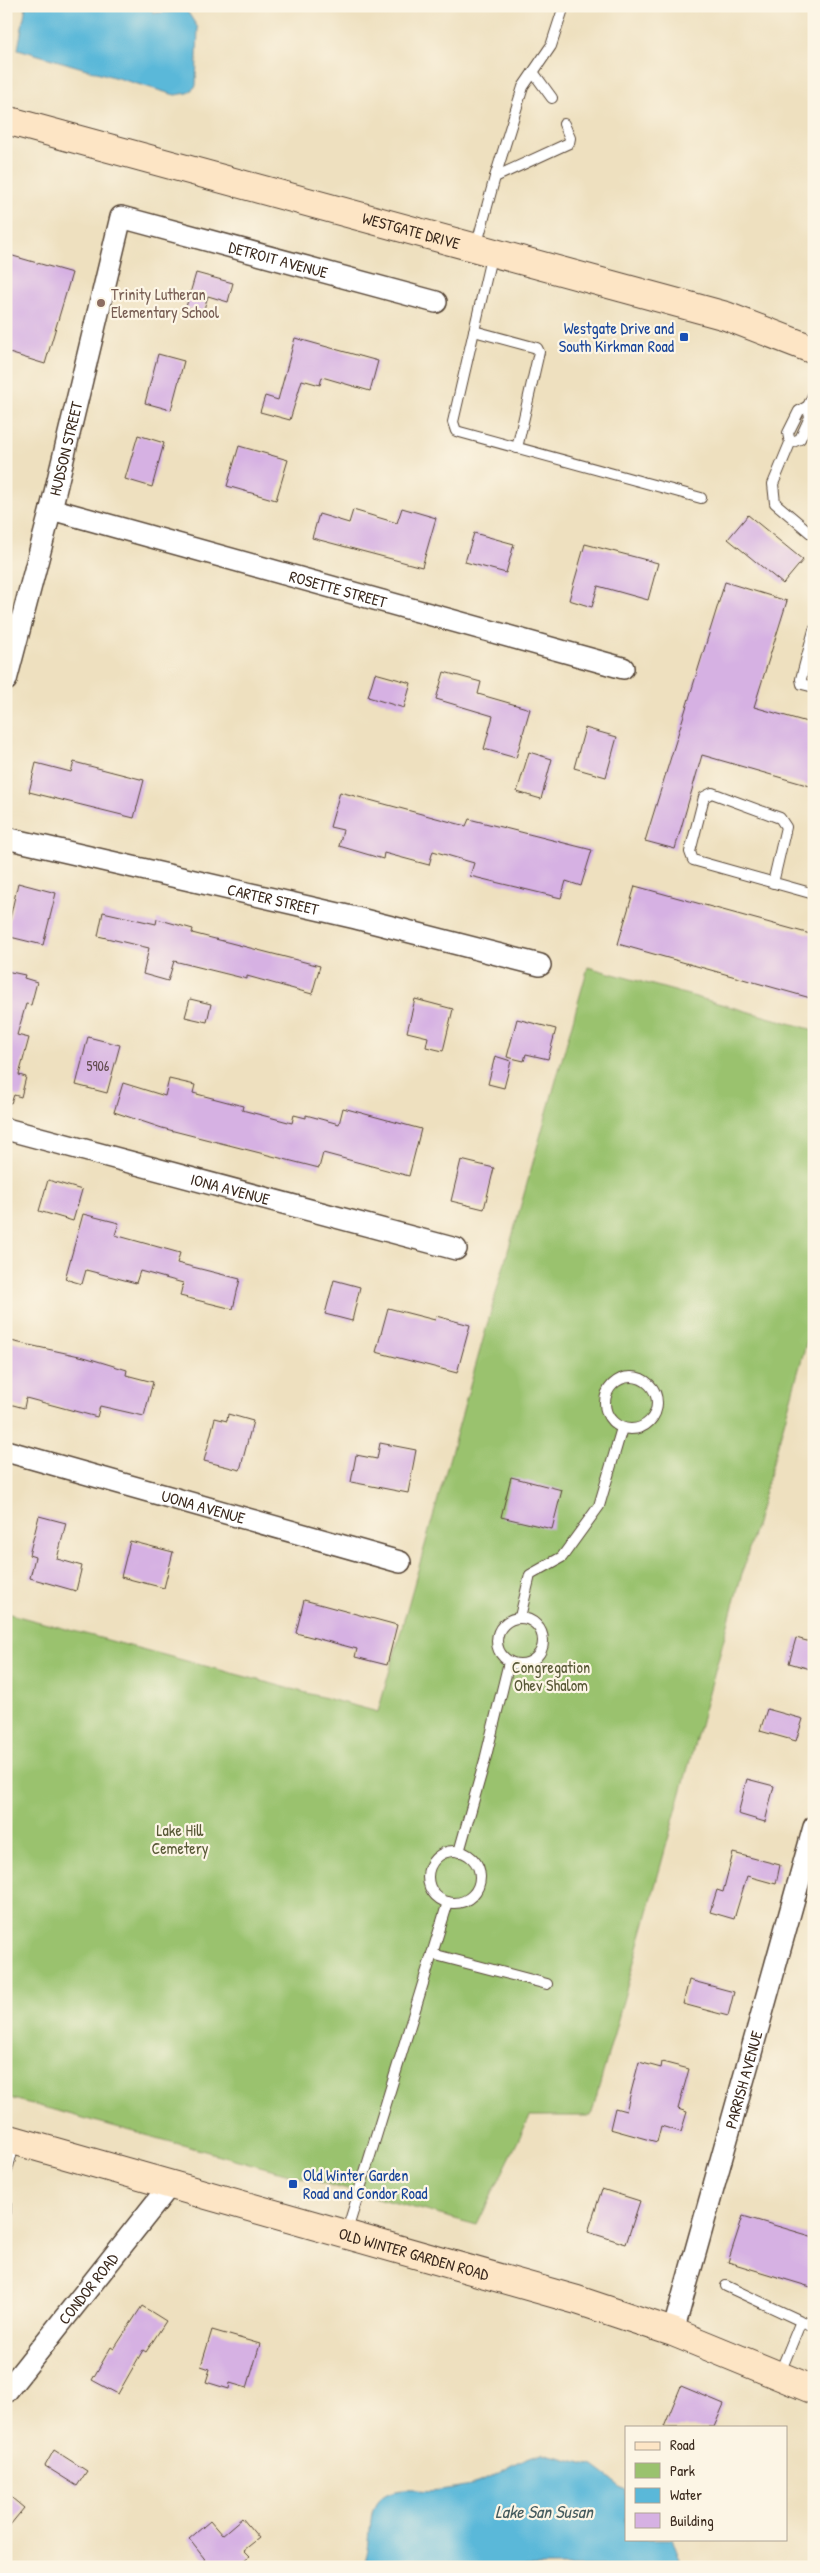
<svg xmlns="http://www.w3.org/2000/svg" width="820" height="2573" viewBox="0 0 820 2573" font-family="'Patrick Hand',sans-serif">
<rect width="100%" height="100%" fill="#fcf5e5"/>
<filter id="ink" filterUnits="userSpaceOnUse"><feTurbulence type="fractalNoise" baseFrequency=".02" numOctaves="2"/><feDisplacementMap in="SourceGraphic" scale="10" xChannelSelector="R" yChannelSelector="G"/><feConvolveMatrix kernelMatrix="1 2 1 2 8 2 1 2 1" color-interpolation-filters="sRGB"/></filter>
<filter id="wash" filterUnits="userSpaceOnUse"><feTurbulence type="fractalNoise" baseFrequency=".0096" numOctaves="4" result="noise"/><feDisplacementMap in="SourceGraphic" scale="20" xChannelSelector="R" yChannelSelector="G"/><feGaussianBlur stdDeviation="1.12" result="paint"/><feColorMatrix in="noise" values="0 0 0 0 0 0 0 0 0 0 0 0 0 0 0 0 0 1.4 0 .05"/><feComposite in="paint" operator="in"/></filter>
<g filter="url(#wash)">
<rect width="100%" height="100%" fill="#eee0bf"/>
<path fill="#9ac26e" stroke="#6a7646" d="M588,967L814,1030V1315L591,2116H530L477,2225L6,2097V1613L378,1712Z"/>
<g fill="#5ab8d9" stroke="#4a717c">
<path d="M26,6H152L153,13L187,11L198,28L196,86L188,93L175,95L18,49Z"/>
<path d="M543,2453L594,2466L626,2490V2539H672L683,2567H363C373,2547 366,2515 378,2501C394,2483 419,2493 440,2490C452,2488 466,2487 477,2483C501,2475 516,2459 543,2453Z"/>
</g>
<g id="blocks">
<g fill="#d6b1e3">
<path d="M6,254L72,273L45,364L6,352Z"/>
<path d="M196,273L233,283L228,302L208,296L203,312L186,307Z"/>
<path d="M295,338L378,361L370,391L322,377L320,385L302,380L290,420L260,412L265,396L278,400Z"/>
<path d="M158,354L184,361L171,410L145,403Z"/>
<path d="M138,435L164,443L152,487L125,479Z"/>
<path d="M239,446L288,460L276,500L227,486Z"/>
<path d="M402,508L436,518L422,567L312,538L319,514L349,523L353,510L397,523Z"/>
<path d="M748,515L803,560L783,584L728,539Z"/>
<path d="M474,533L514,544L506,573L465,562Z"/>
<path d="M585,544L658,563L648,600L598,586L592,607L569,600Z"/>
<path d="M725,582L787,601L754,707L814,724V774L810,786L702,755L675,849L645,841Z"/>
<path d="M444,672L481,682L478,694L530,709L516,758L484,749L493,716L436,699Z"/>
<path d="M375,673L411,683L404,708L368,697Z"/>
<path d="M585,728L617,737L606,777L574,768Z"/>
<path d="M529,752L552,759L541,799L517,792Z"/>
<path d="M74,762L144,780L134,818L29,792L36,763L71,772Z"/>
<path d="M340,792L466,826L469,819L592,850L581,886L566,881L561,898L470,876L474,863L433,851L429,865L384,853L383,859L339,846L343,830L330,827Z"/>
<path d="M18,883L56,893L43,945L6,936Z"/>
<path d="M635,886L814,935V999L618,944Z"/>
<path d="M103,912L156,924L157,919L193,929L192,933L320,966L312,994L247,976V979L174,961L168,981L143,974L149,948L98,936Z"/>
<path d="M6,971L25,975L24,978L37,982L31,1005L26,1004L17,1035L29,1038L19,1075L26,1077L21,1097L14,1095L11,1103L6,1102Z"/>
<path d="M190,999L211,1004L207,1022L185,1017Z"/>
<path d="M415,999L453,1009L443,1051L426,1047L428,1037L407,1032Z"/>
<path d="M517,1019L556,1029L548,1059L526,1054L524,1061L507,1057Z"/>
<path d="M88,1037L120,1045L107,1093L76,1085Z"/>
<path d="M495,1056L511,1061L504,1088L488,1084Z"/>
<path d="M169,1079L195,1085L193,1093L243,1106L242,1110L292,1123L294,1115L306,1118V1115L339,1124L343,1108L421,1129L409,1176L323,1153L319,1168L162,1128L114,1112L123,1083L165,1096Z"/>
<path d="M461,1160L494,1168L484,1209L451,1201Z"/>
<path d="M48,1180L82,1190L73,1221L39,1211Z"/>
<path d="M83,1214L119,1223L115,1235L180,1253L177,1263L240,1279L233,1309L180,1296L183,1283L140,1271L136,1283L86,1270L82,1284L65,1279Z"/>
<path d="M334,1280L360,1287L352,1321L325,1314Z"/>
<path d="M388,1308L435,1320L436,1316L470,1325L457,1373L376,1352Z"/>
<path d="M6,1340L84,1357L127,1370L126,1375L153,1382L144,1416L100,1406L97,1417L26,1398L24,1408L6,1403Z"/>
<path d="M228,1414L253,1421L240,1470L204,1461L215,1418L227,1421Z"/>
<path d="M380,1443L416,1450L408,1493L351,1482L356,1455L377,1459Z"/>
<path d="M511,1477L562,1490L552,1529L501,1517Z"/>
<path d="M39,1516L66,1523L57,1559L82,1566L76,1591L30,1578L35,1557L29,1555Z"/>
<path d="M130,1541L173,1552L164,1588L121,1577Z"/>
<path d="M304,1600L397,1625L387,1665L355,1657L357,1649L296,1633Z"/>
<path d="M796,1638L814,1643V1670L789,1663Z"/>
<path d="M767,1709L803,1719L796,1741L760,1731Z"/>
<path d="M747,1779L774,1786L765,1822L738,1814Z"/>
<path d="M733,1853L780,1865L776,1884L747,1876L734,1919L710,1912L717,1890L723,1892Z"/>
<path d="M689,1980L734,1992L728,2016L683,2004Z"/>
<path d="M639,2062L661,2068L662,2062L689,2069L678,2109L687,2112L681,2132L661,2126L657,2142L610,2129L615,2108L626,2111Z"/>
<path d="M602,2189L640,2201L626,2244L588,2232Z"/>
<path d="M743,2216L814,2237V2288L728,2262Z"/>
<path d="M142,2306L166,2321L146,2352L143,2350L118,2394L92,2380L111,2347L114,2349Z"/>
<path d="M212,2330L260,2344L247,2388L230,2383L229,2389L206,2382L210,2369L201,2366Z"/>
<path d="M681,2386L724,2404L714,2427H664Z"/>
<path d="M54,2450L87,2471L77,2486L45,2466Z"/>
<path d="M6,2493L24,2508L6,2530Z"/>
<path d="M242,2518L259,2538L244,2550L250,2556L237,2567H211L189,2539L210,2521L222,2535Z"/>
</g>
</g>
</g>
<g filter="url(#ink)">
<use href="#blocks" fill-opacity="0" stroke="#564536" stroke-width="1"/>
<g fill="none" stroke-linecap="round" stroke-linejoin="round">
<g stroke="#564536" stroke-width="12">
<g id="lane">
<path d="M533,72L552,98"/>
<path d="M495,177L569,143L570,138L564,124"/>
<path d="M476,247L495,177L523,87L551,46L564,6"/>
<path d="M492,253L453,422L456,431L701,498"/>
<path d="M474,331L537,348L539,352L517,448"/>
<path d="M808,406L799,411L788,433L790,443L773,484L775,503L814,536"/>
<path d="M790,443L800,439L810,417L808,406L814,393"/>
<path d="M814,630L801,679L802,684L814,687"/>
<path d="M773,883L786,827L780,818L712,793L704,797L690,852L693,860L814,894"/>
<circle cx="631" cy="1403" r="26"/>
<path d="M520,1617L530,1575L562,1557L599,1506L622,1428"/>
<circle cx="520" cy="1641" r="23"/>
<circle cx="454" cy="1877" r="26"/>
<path d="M459,1852L485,1760L509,1662"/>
<path d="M432,1954L547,1984"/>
<path d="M6,2173L15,2142"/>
<path d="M6,2193V2212"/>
<path d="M346,2234L448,1902"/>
<path d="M726,2286L801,2321"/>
<path d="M779,2375L801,2321L814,2326"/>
</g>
</g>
<g stroke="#564536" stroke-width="24">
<g id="street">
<path id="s1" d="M51,509L623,668"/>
<path id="s2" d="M6,680L51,509L121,217L436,302"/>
<path id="s3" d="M6,838L356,918L540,965"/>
<path id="s4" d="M6,1129L456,1249"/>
<path id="s5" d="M6,1451L400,1562"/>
<path id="s6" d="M673,2332L814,1827"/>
<path id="s7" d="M6,2392L170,2185"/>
</g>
</g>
<g stroke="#564536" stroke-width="30">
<g id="secondary">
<path id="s8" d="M6,120L726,316L814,350"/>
<path id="s9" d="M6,2138L577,2300L673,2332L814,2390"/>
</g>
</g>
<use href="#lane" stroke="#fff" stroke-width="10"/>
<use href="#street" stroke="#fff" stroke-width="21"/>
<use href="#secondary" stroke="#fde5c5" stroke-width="28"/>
</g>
</g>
<circle fill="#8d6e63" stroke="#fcf5e5" stroke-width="2" cx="101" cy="303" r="5"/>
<g fill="#1a4fb4" stroke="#fcf5e5" stroke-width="2">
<rect x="679" y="332" width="10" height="10" rx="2.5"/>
<rect x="288" y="2179" width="10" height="10" rx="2.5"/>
</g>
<g text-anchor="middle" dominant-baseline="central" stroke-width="4.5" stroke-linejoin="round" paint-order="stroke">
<g font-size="14" fill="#624c4f">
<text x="98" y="1065">5906</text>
</g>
<g font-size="16" fill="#3b2a1e" stroke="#fcf5e5">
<text stroke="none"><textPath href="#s8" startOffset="420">WESTGATE DRIVE</textPath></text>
<text stroke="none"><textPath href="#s2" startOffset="640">DETROIT AVENUE</textPath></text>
<text stroke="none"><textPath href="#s2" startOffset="239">HUDSON STREET</textPath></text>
<text stroke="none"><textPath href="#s1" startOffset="298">ROSETTE STREET</textPath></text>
<text stroke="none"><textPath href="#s3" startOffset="274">CARTER STREET</textPath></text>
<text stroke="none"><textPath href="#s4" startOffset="232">IONA AVENUE</textPath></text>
<text stroke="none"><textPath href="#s5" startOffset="205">UONA AVENUE</textPath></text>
<text stroke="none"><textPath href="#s6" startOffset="262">PARRISH AVENUE</textPath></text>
<text stroke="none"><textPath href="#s9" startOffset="424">OLD WINTER GARDEN ROAD</textPath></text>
<text stroke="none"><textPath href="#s7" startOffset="132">CONDOR ROAD</textPath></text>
</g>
<g font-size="16" fill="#785e54" stroke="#fcf5e5" text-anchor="start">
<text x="111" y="294">Trinity Lutheran<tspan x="111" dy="18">Elementary School</tspan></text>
</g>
<g font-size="16" fill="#164399" stroke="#fcf5e5" text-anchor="end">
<text x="674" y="328">Westgate Drive and<tspan x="674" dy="18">South Kirkman Road</tspan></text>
<text x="303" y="2175" text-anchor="start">Old Winter Garden<tspan x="303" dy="18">Road and Condor Road</tspan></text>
</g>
<g font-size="16" fill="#585836" stroke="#fcf5e5">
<text x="551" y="1667">Congregation<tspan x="551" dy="18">Ohev Shalom</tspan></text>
<text x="180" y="1830">Lake Hill<tspan x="180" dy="18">Cemetery</tspan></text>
</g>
<g font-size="18" font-style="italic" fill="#465c5f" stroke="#fcf5e5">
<text x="544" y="2511">Lake San Susan</text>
</g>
</g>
<rect width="820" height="2573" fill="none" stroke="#fcf5e5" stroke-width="25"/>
<rect x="625" y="2426" width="162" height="115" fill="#fcf5e5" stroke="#afa495"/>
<rect x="635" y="2442" width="25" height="8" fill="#fde5c5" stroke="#afa495"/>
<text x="670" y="2450" font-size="15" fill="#3b2a1e">Road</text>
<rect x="635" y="2463" width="25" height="15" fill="#9ac26e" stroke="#afa495"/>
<text x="670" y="2476" font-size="15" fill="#3b2a1e">Park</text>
<rect x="635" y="2488" width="25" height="15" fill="#5ab8d9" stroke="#afa495"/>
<text x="670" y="2500" font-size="15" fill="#3b2a1e">Water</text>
<rect x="635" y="2513" width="25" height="15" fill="#d6b1e3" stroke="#afa495"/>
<text x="670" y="2526" font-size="15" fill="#3b2a1e">Building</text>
</svg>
